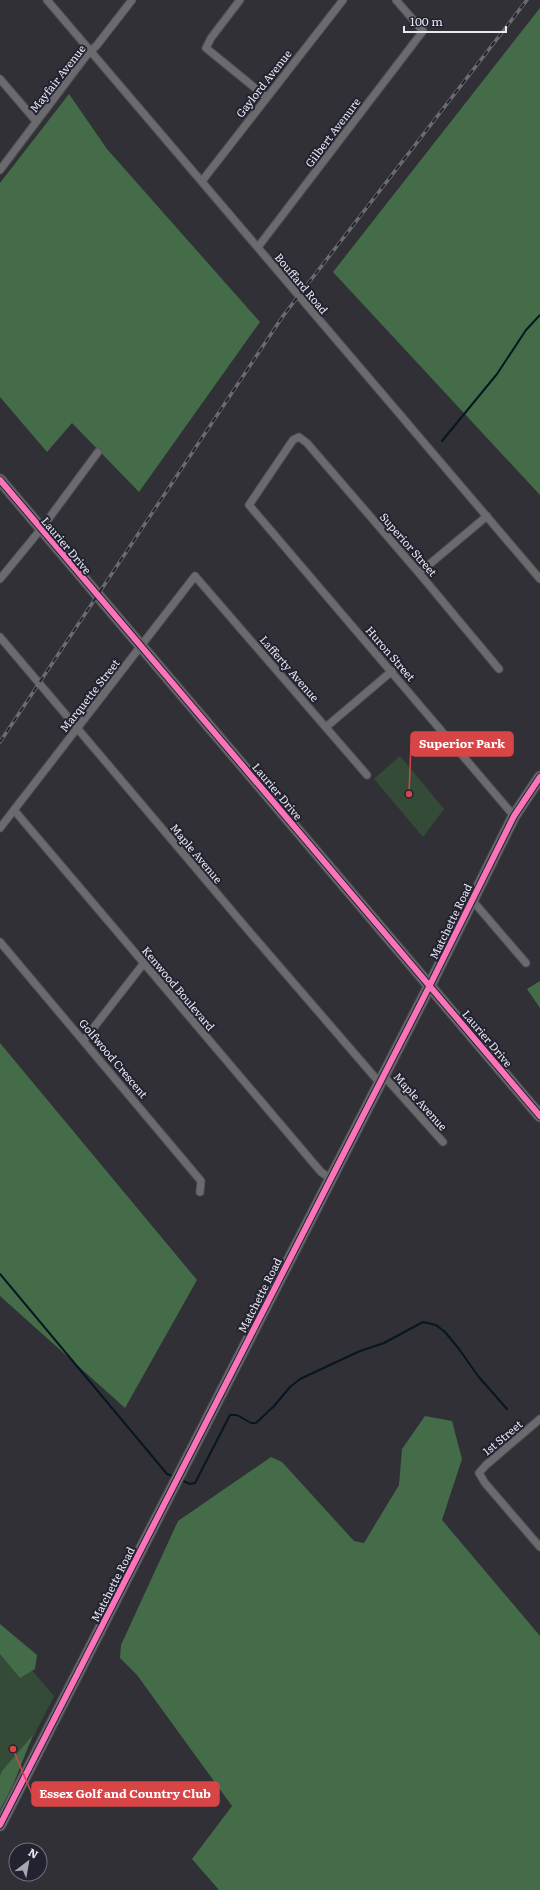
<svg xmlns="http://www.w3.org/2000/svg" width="540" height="1890" viewBox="0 0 540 1890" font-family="Literata,serif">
<rect width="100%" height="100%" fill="#303036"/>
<g fill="#344c37">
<path d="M400,756L444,809L423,837L374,779Z"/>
<path d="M0,1633L54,1696L0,1802Z"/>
</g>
<g fill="#446c48">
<path d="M540,8V495L333,272Z"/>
<path d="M69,94L107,149L260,322L139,492L72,423L47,452L0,397V183Z"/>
<path d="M540,981V1008L527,989Z"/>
<path d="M0,1043L197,1280L125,1408L0,1296Z"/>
<path d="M425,1416L452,1421L462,1459L442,1520L540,1636V1890H219L192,1859L232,1806L137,1675L120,1658L121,1645L178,1521L271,1457L282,1462L354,1541L364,1543L399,1485L402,1449Z"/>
<path d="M0,1624L37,1655L35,1669L20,1678L0,1654Z"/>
<path d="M33,1735L13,1785L0,1810V1776L2,1771Z"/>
</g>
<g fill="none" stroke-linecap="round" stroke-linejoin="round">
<g stroke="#061721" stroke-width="2">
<path d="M442,441L497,374L526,330L540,315"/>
<path d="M0,1274L167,1474L175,1477"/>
<path d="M181,1480L190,1484L195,1483L230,1415H237L251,1423H256L274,1406L290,1387L300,1379L360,1351L384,1343L423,1322L436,1325L445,1332L459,1349L478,1376L507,1409"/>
</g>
<g stroke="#4e4e54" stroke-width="9">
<g id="street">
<path d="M47,0L540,579"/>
<path d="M240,0L211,38L206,48L266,97"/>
<path d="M0,79L36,121"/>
<path d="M0,170L86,56L97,45L132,0"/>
<path d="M202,181L343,0"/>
<path d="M258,247L423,31L396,0"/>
<path d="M419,573L487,516"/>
<path d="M0,579L41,529L98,452"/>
<path d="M0,637L254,937L379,1082"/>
<path d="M499,669L419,573L307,443L299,437L293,440L249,505L514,816"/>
<path d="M326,727L392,671"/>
<path d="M14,810L321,1172L330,1178"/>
<path d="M0,828L195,576L367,775"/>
<path d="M472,900L526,963"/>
<path d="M0,942L201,1181L200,1192"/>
<path d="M84,1040L144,963"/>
<path d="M383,1075L443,1142"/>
<path d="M540,1419L486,1465L479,1473L485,1483L540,1547"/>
</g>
</g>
<g stroke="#4e4e54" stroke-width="13">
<g id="secondary">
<path d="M0,480L540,1116"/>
<path d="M0,1825L430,985L514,816L540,777"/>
</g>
</g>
<use href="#street" stroke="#6a6a6f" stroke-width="7"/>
<use href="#secondary" stroke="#696a6c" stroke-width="11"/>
<g stroke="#6b6b70" stroke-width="3.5">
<path id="rail" d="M0,742L283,316L527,0"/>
</g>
<use href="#rail" stroke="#222230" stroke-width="2" stroke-dasharray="6" stroke-linecap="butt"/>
<g stroke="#222230" stroke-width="8">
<g id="cycleway">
<path d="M0,480L540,1116"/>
<path d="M0,1825L430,985L514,816L540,777"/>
</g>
</g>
<use href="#cycleway" stroke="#fb73b8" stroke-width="6"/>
</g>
<g text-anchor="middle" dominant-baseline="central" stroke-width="4" stroke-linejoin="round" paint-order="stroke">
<g font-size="11" fill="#e6e7f0" stroke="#222230">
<text transform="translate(57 78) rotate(-52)">Mayfair Avenue</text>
<text transform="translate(263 83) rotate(-52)">Gaylord Avenue</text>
<text transform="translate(332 132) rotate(-53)">Gilbert Avenure</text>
<text transform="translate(302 283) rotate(50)">Bouffard Road</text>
<text transform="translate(409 544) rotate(49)">Superior Street</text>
<text transform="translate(67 545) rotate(50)">Laurier Drive</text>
<text transform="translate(391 653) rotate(49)">Huron Street</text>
<text transform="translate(290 668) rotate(49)">Lafferty Avenue</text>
<text transform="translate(89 695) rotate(-52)">Marquette Street</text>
<text transform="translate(278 791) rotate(50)">Laurier Drive</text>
<text transform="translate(197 853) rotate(50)">Maple Avenue</text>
<text transform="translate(450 921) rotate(-64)">Matchette Road</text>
<text transform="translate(179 988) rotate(50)">Kenwood Boulevard</text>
<text transform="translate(488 1038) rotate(50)">Laurier Drive</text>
<text transform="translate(114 1058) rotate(50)">Golfwood Crescent</text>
<text transform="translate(421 1101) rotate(48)">Maple Avenue</text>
<text transform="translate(259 1295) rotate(-63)">Matchette Road</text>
<text transform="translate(502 1437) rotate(-40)">1st Street</text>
<text transform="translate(112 1584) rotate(-63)">Matchette Road</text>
</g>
</g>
<path fill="none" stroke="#d84546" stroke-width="1.5" d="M409 794L411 744M13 1749L32 1794"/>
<g fill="#d84546" stroke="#222230" stroke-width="1.5">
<circle cx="409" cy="794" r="4"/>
<circle cx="13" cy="1749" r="4"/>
</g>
<g fill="#d84546" stroke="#d84546" stroke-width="1.5">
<rect x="411" y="732" width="102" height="24" rx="4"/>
<rect x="32" y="1782" width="187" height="24" rx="4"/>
</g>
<g font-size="12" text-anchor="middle" font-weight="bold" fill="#fff">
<text x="462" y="748">Superior Park</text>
<text x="125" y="1798">Essex Golf and Country Club</text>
</g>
<g transform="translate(28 1862) rotate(31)"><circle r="19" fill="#222230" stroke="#70717d"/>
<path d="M0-3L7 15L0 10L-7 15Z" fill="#a6a7af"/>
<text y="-6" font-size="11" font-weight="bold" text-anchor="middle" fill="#e6e7f0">N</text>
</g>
<path d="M404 26v6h102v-6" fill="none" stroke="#e6e7f0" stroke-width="2"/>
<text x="410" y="26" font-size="12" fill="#e6e7f0" stroke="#222230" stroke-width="3" paint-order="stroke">100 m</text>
</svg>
